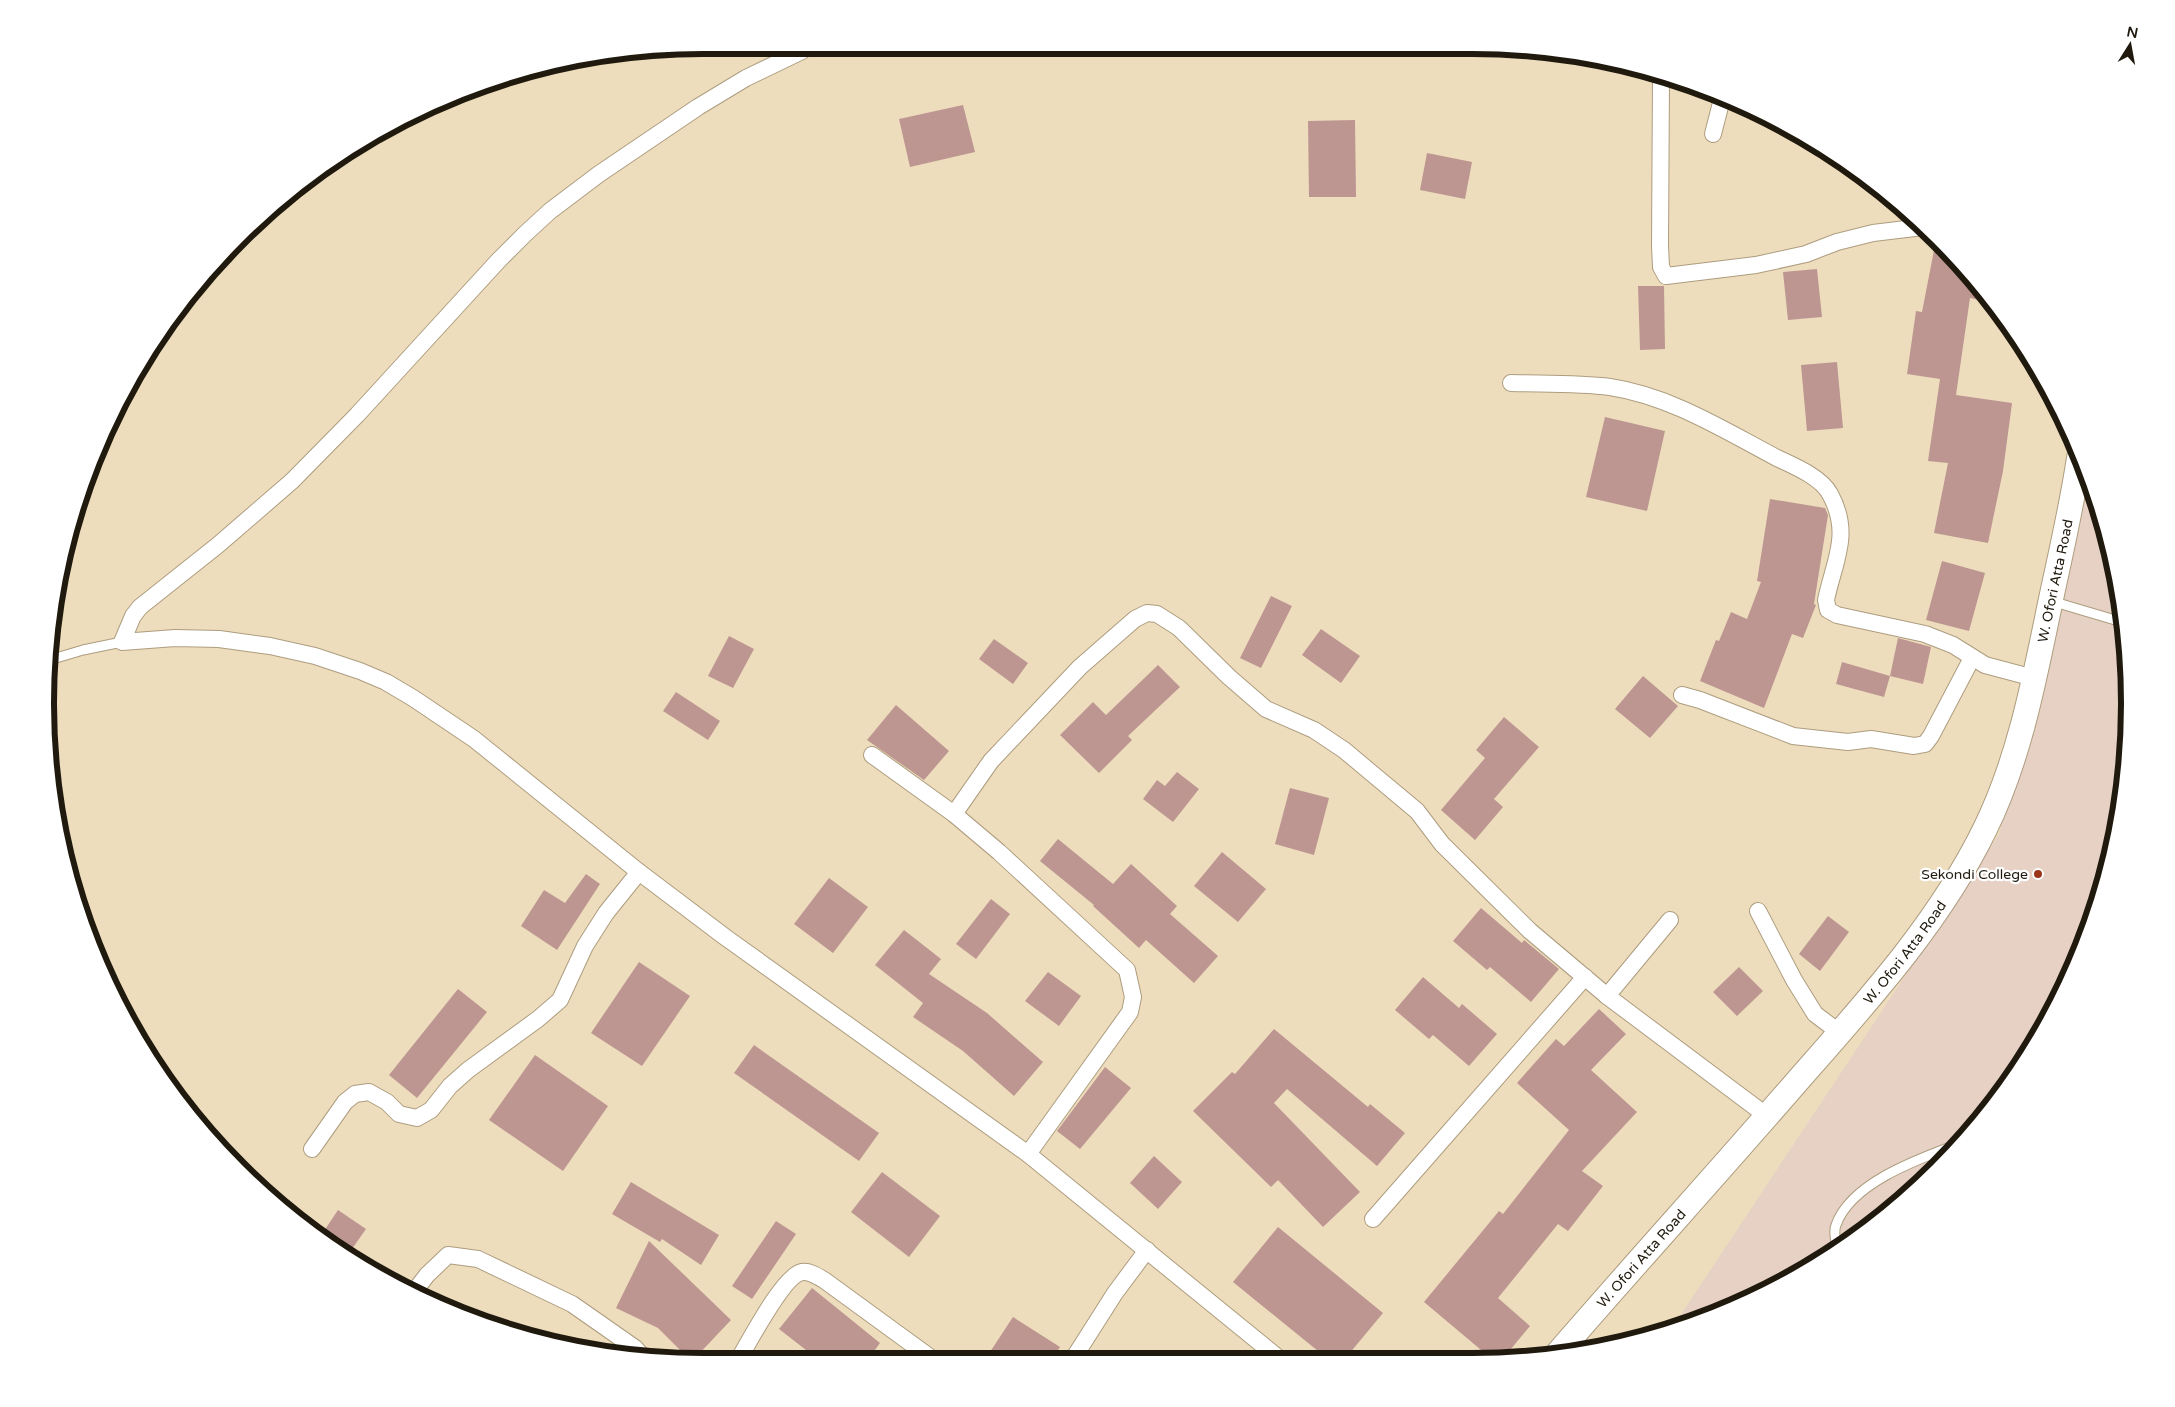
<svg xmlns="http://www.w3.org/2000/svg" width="2175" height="1407" viewBox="0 0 2175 1407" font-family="'Varela Round',sans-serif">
<rect width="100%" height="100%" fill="#eeddbd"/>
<path fill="#e7d1c4" d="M2089,484L2107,533L2129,660L2124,789L2095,915L2042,1032L1967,1137L1873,1226L1763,1294L1672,1328L1999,834Z"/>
<g fill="#bd9691">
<path d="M963,105L975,152L910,167L899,119Z"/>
<path d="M1355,120L1356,197H1309L1308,121Z"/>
<path d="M1427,153L1472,162L1465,199L1420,190Z"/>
<path d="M1936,240L1994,303L1970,298L1956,395L2012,403L2003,471L1988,543L1934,533L1948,463L1928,461L1940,379L1907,374L1916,311L1922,312Z"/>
<path d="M1817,269L1822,317L1788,320L1783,272Z"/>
<path d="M1638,286H1664L1665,349L1640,350Z"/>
<path d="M1837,362L1843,428L1807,431L1801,365Z"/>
<path d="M1605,417L1665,431L1647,511L1586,497Z"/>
<path d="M1770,499L1825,508L1828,515L1814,604L1816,605L1803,638L1792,634L1764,708L1700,681L1716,640L1719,641L1731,612L1747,619L1761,582L1757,581Z"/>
<path d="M1942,561L1985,573L1969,631L1926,620Z"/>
<path d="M1271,596L1292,606L1261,668L1240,658Z"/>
<path d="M1321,629L1360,656L1341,683L1302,655Z"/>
<path d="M729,636L754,649L733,688L708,676Z"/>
<path d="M1898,638L1931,647L1923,684L1890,676Z"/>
<path d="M994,639L1028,663L1013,684L979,659Z"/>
<path d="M1842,662L1890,676L1884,697L1836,684Z"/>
<path d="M1158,665L1180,687L1128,736L1132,740L1099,773L1060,735L1093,702L1106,715Z"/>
<path d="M1643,676L1678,706L1650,738L1615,709Z"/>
<path d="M676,692L720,721L708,740L663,711Z"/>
<path d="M896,705L949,751L924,780L867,740Z"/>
<path d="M1504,717L1539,747L1494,799L1503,807L1475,840L1441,810L1485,758L1476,750Z"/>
<path d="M1177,772L1199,789L1173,822L1143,799L1157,780L1165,786Z"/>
<path d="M1290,788L1329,798L1314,855L1275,844Z"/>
<path d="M1058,839L1113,884L1131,864L1177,906L1170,914L1218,956L1194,983L1146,940L1139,948L1093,906L1094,905L1040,861Z"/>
<path d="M1222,852L1266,889L1238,922L1194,886Z"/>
<path d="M586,874L600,884L557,950L521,926L544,890L565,903Z"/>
<path d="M829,878L868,907L833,953L794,924Z"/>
<path d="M991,899L1010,914L976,959L956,944Z"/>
<path d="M1481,908L1522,943L1524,940L1559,969L1531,1002L1490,967L1487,970L1453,941Z"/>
<path d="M1828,916L1849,932L1820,971L1799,954Z"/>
<path d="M904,930L941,959L929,974L987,1013L1043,1062L1014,1096L963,1051L913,1017L923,1003L875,965Z"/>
<path d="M639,962L690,996L642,1066L591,1033Z"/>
<path d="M1739,967L1763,991L1737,1016L1713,992Z"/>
<path d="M1048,972L1081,996L1059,1026L1025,1001Z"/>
<path d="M1423,977L1459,1008L1462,1004L1497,1034L1469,1066L1433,1035L1429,1039L1395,1010Z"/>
<path d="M458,989L487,1012L417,1098L389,1075Z"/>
<path d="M1599,1009L1626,1034L1591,1070L1637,1112L1582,1171L1603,1186L1568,1231L1558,1224L1498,1298L1530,1326L1501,1361L1493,1360L1424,1302L1499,1211L1503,1214L1569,1130L1517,1083L1556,1039L1564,1046Z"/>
<path d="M1274,1029L1368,1107L1370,1104L1405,1133L1377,1166L1287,1089L1274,1103L1360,1192L1323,1227L1278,1180L1271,1187L1193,1111L1232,1072L1235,1074Z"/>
<path d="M754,1045L879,1133L859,1161L734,1073Z"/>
<path d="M535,1055L608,1106L563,1171L489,1120Z"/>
<path d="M1105,1067L1131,1088L1080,1149L1057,1131Z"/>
<path d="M1154,1156L1182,1182L1158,1209L1130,1183Z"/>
<path d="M882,1172L940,1216L909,1257L851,1212Z"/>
<path d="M631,1182L719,1235L701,1265L662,1239L660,1242L612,1214Z"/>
<path d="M338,1210L366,1229L347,1256L320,1237Z"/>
<path d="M776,1221L796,1234L752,1299L732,1286Z"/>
<path d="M1278,1227L1383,1313L1344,1360H1329L1233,1282Z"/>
<path d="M649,1241L731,1320L696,1357H687L658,1328L616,1308Z"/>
<path d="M812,1288L880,1343L869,1358L815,1357L779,1329Z"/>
<path d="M1013,1317L1060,1347L1053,1358H986Z"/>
</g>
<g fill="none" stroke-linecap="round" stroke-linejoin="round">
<g stroke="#ad9d7f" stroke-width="11">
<g id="lane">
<path d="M2051,601L2122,622"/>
<path d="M46,661L83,650L122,642"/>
<path d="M1837,1248C1836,1241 1833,1232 1836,1225C1851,1182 1921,1158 1961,1143"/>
</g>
</g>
<g stroke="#ad9d7f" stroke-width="18">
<g id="street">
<path d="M802,51L746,78L698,107L599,174L550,211L525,234L498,261L357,415L292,481L218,545L140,607L133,616L122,642L175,638L219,639L270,646L315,656L360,671L386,682L413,698L474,739L639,872L725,937L1028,1154L1281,1360"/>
<path d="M1661,78L1660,245L1661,267L1666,276L1756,265L1806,254L1837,242L1873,233L1923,227"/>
<path d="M1713,134L1723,95"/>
<path d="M1511,383C1543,384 1578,383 1610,387C1670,396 1724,430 1777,458C1794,466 1821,477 1830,494C1852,534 1834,561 1826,600L1828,610L1837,615L1925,634L1953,645L1985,665L2034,678"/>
<path d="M1682,695L1700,700L1793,736L1848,742L1871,739L1914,746L1925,744L1931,736L1972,658"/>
<path d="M872,755L954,814L999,852L1127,970L1133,997L1130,1012L1028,1154"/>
<path d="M954,814L991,761L1080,667L1135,619L1147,613L1157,614L1179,628L1229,677L1266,709L1314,730L1344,750L1417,811L1442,844L1530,931L1607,996L1767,1116"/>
<path d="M1758,911L1794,980L1815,1014L1840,1033"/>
<path d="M1607,996L1670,920"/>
<path d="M312,1149L345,1102L355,1094L369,1092L387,1102L399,1114L417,1118L431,1110L450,1086L468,1070L538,1019L560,1000L585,946L606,913L639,872"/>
<path d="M1373,1219L1585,977"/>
<path d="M414,1292L427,1275L448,1255L478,1259L572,1304L635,1348L643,1357"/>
<path d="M740,1357C750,1340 784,1275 802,1272C810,1271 817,1276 824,1280L931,1358"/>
<path d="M1073,1359L1115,1293L1147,1250"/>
</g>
</g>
<g stroke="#ad9d7f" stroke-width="26">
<g id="secondary">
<path id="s1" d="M1558,1353C1636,1263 1716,1175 1794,1085C1864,1005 1938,925 1985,829C2020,758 2035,676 2051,599C2061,552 2072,505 2079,458"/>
</g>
</g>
<use href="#lane" stroke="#fff" stroke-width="9"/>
<use href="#street" stroke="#fff" stroke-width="16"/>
<use href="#secondary" stroke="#fff" stroke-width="24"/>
</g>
<circle fill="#9c3418" stroke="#fff" stroke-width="2" cx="2038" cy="874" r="5"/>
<g text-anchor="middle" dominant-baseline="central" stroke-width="4.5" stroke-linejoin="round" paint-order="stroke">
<g font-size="14" fill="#201a0e" stroke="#fff">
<text stroke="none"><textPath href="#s1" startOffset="936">W. Ofori Atta Road</textPath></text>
<text stroke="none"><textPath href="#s1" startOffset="530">W. Ofori Atta Road</textPath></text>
<text stroke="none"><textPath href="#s1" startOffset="126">W. Ofori Atta Road</textPath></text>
</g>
<g font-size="14" fill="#201a0e" stroke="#fff" text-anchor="end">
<text x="2028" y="874">Sekondi College</text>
</g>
</g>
<path d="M0 0H2175V1407H0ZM703 54H1472A649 649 0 0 1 2121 703V704A649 649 0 0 1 1472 1353H703A649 649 0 0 1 54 704V703A649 649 0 0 1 703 54Z" fill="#fff" fill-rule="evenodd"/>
<path fill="none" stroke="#201a0e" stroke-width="6" d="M703 54H1472A649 649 0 0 1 2121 703V704A649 649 0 0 1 1472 1353H703A649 649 0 0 1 54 704V703A649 649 0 0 1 703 54Z"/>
<g transform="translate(2130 45) rotate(11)" stroke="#ffffff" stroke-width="4" paint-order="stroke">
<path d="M0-4L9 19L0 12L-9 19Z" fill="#201a0e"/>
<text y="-8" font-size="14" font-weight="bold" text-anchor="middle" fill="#201a0e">N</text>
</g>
</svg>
